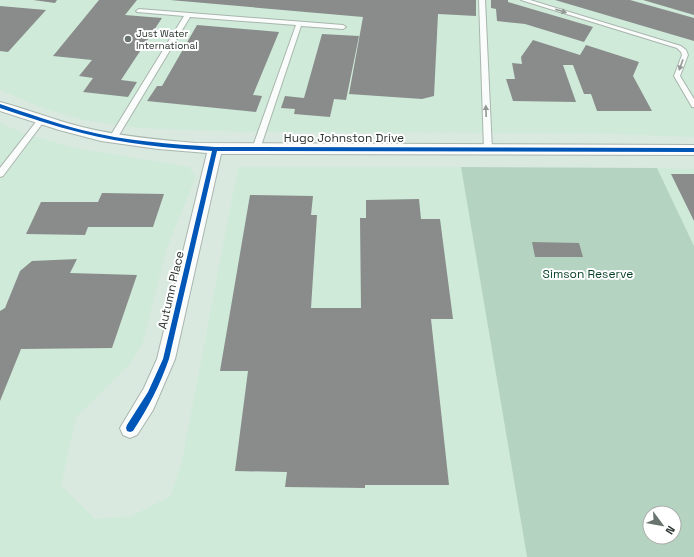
<svg xmlns="http://www.w3.org/2000/svg" width="694" height="557" viewBox="0 0 694 557" font-family="'Space Grotesk',sans-serif">
<rect width="100%" height="100%" fill="#d9e9df"/>
<g fill="#cfead9">
<path d="M0,0H694V137L593,133L244,132L139,128L84,120L45,109L0,90Z"/>
<path d="M0,123L23,133L75,148L189,167L196,177L166,250L143,342L130,364L76,417L61,486L95,519L132,516L171,496L183,456L238,167H461L527,557H0Z"/>
<path d="M657,168L694,169V246Z"/>
</g>
<path fill="#b4d4c1" fill-rule="evenodd" d="M461,167L657,168L694,246V557H527ZM650,513H674V537H650Z"/>
<g fill="#898c8b">
<path d="M33,0H57L55,3Z"/>
<path d="M99,0H137L125,15L162,18L121,80L137,82L128,97L83,92L93,78L79,76L92,60L53,56Z"/>
<path d="M170,0H476V16L438,14L434,96L422,99L349,94L363,17Z"/>
<path d="M491,0H508V2L593,27L584,42L525,24L497,21L496,9L491,8Z"/>
<path d="M555,0H630L694,18V41Z"/>
<path d="M643,0H694V15Z"/>
<path d="M0,6L46,10L8,52L0,51Z"/>
<path d="M197,25L279,32L253,95L262,96L256,112L147,101L157,86H162Z"/>
<path d="M322,34L359,36L346,100L334,99L330,117L294,114L295,109L281,108L285,96L304,98Z"/>
<path d="M533,40L580,55L586,45L639,62L633,76L652,111H597L591,94H584L573,65H563L576,102L513,101L506,79H515L512,63L522,64L521,57Z"/>
<path d="M671,174H694V221Z"/>
<path d="M102,193L164,194L153,227H88L85,235L26,234L41,202H98Z"/>
<path d="M250,195L313,196L311,215H317L311,308H361L360,218H366V200L419,199L421,219H440L453,319H431L449,485H365V488L285,487L287,472L235,471L248,371H220Z"/>
<path d="M532,242L579,243L583,257H535Z"/>
<path d="M77,259L70,273L137,275L112,348L21,349L0,401V311L5,308L20,271L32,261Z"/>
</g>
<g fill="none" stroke-linecap="round" stroke-linejoin="round">
<g stroke="#a9b5ae" stroke-width="2">
<g id="lane">
<path d="M479,0H485L492,150L488,153L484,150Z"/>
<path d="M521,0H530L681,46L686,50L688,55L680,76L694,99V107H692L674,76L682,55L681,52L677,48Z"/>
<path d="M139,9L343,25L346,27L343,29L301,26L260,149L256,152L252,149L296,25L190,17L116,140L113,141L109,138L184,16L137,12L136,11Z"/>
<path d="M39,118H41L45,120L3,176L0,177V168Z"/>
</g>
</g>
<g stroke="#a9b5ae" stroke-width="2">
<path id="street" d="M0,102C27,109 54,120 82,127C119,136 158,140 196,143L694,145V155L221,154L175,359L153,410L137,435L130,438L123,435L120,428L144,388L157,359L207,153L158,149L101,141L59,130L0,111Z"/>
</g>
<use href="#lane" fill="#f9fcfa" fill-rule="evenodd"/>
<use href="#street" fill="#f9fcfa" fill-rule="evenodd"/>
<g stroke="#fff" stroke-width="2">
<path id="cycleway" d="M0,104C27,113 54,123 82,130C125,141 170,144 215,147L694,148V152L217,151L169,359C160,385 148,408 133,431L130,432L127,431L126,428L127,425L148,392L163,359L212,151C168,148 124,144 82,133C54,126 27,117 0,108Z"/>
</g>
<use href="#cycleway" fill="#0057b8" fill-rule="evenodd"/>
</g>
<defs><path id="oneway-solid" d="M-6-.8H1V-3.2L6.5 0L1 3.2V.8H-6Z"/></defs>
<g fill="#929894">
<use href="#oneway-solid" transform="translate(561 11) rotate(17)"/>
<use href="#oneway-solid" transform="translate(681 65) rotate(110)"/>
<use href="#oneway-solid" transform="translate(486 111) rotate(-92)"/>
</g>
<circle fill="#68746d" stroke="#fff" stroke-width="1.5" cx="128" cy="39" r="4"/>
<g text-anchor="middle" dominant-baseline="central" stroke-width="4" stroke-linejoin="round" paint-order="stroke">
<g font-size="10" fill="#2b352f" stroke="#fff" text-anchor="start">
<text x="136" y="33">Just Water<tspan x="136" dy="12">International</tspan></text>
</g>
<g font-size="12" fill="#2b352f" stroke="#fff">
<text x="344" y="138">Hugo Johnston Drive</text>
<text transform="translate(171 290) rotate(-77)">Autumn Place</text>
</g>
<g font-size="12" fill="#033d25" stroke="#fff">
<text x="588" y="274">Simson Reserve</text>
</g>
</g>
<g transform="translate(662 525) rotate(122)"><circle r="19" fill="#ffffff" stroke="#aaaeac"/>
<path d="M0-3L7 15L0 10L-7 15Z" fill="#68746d"/>
<text y="-6" font-size="11" font-weight="bold" text-anchor="middle" fill="#2b352f">N</text>
</g>
</svg>
